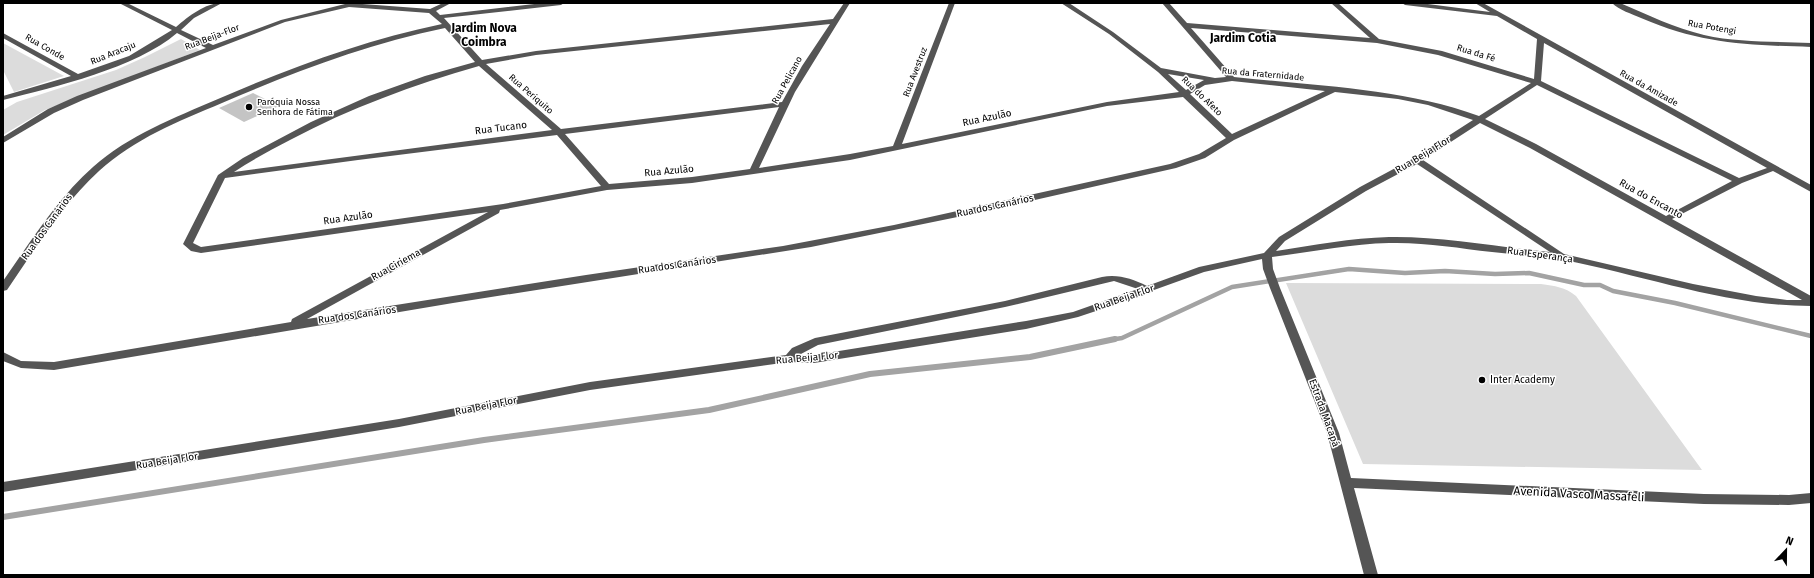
<svg xmlns="http://www.w3.org/2000/svg" width="1814" height="578" viewBox="0 0 1814 578" font-family="'Fira Sans',sans-serif">
<rect width="100%" height="100%" fill="#fff"/>
<g fill="#dcdcdc">
<path d="M181,39L200,50L45,110L3,135V110L17,102L116,70L145,57Z"/>
<path d="M3,43L64,76L14,92L3,70Z"/>
<path d="M1286,283L1541,284C1555,286 1565,287 1576,296L1702,470L1363,464Z"/>
</g>
<g fill="none" stroke-linecap="round" stroke-linejoin="round">
<path stroke="#a3a3a3" stroke-width="4.5" d="M1110,340L1122,338L1232,287L1349,269L1405,273L1445,271L1495,274L1529,273L1584,285H1600L1613,291L1675,303L1811,336"/>
<path stroke="#a3a3a3" stroke-width="6" d="M3,517L484,440L709,410L870,374L1030,357L1115,339"/>
</g>
<path fill="#c4c4c4" d="M253,93L279,106L244,122L219,108Z"/>
<g fill="none" stroke-linecap="round" stroke-linejoin="round">
<g fill="#555" fill-rule="evenodd">
<path d="M119,3H127L176,27C189,16 205,3 222,3L194,18L181,30L213,45L281,20L349,3L430,9L443,3H451L436,11L440,15L543,3H564L561,5L444,18L482,60L536,51L833,19L844,3H850L795,92L759,168L850,154L893,146L949,3H955L902,144L1107,102L1179,92L1158,72L1109,34L1061,3H1069L1113,32L1161,68L1215,78L1226,77L1162,3H1169L1187,23L1370,38L1331,3H1338L1379,39L1442,51L1534,79L1537,39L1497,16L1405,5L1402,3H1420L1490,12L1475,3H1483L1811,185V192L1773,171L1742,183L1672,219L1811,296V306C1727,306 1646,276 1564,260C1541,256 1516,255 1492,252C1458,248 1424,242 1389,243C1350,244 1311,252 1272,257L1273,269L1280,288L1339,433L1351,478L1704,494L1789,495L1811,493V503L1789,505L1704,504L1354,488L1378,575H1364L1327,433L1270,288L1263,269L1262,259L1204,272L1154,290L1153,292L1078,317L1026,329L814,363L789,362L590,390L399,427L3,492V482L399,419L590,382L786,355L792,348L815,338L1005,301L1102,277C1119,274 1132,279 1147,286L1199,267L1264,253L1279,237L1360,187L1414,158L1473,120L1428,105L1398,99L1335,92L1234,140L1205,158L1176,168L977,213L811,247L453,303L54,370L21,368L3,361V352L21,361L54,362L291,322L292,319L488,212L201,253L191,251L183,244L218,175L243,158L311,122L369,96L425,76L475,62L445,28C367,44 294,72 222,103C179,121 134,139 99,171C62,205 35,249 7,290L3,291V281C31,241 57,199 93,167C129,135 174,118 218,99C290,68 364,40 442,24L429,13L349,7L285,22L83,100L54,113L3,143V137L48,109L77,96L206,48L177,33C136,68 55,87 3,100V96L71,76L3,38V33L78,74L129,56L172,30ZM830,24L802,66L782,102L561,129L486,64L536,55ZM1191,28L1377,43L1438,55L1531,83L1479,116C1402,88 1316,86 1234,77ZM1544,43L1767,168L1739,178L1541,81ZM479,66L552,130L234,172C252,160 271,150 290,140C350,108 413,85 479,66ZM1168,74L1204,80L1186,90ZM1232,81L1325,91L1232,134L1190,94L1205,85ZM1537,85L1732,181L1666,216L1536,144L1485,119ZM1183,97L1226,138L1199,154L1170,164L894,225L783,246L586,275L307,319L499,213L500,210L607,190L692,183L850,160L1107,106ZM779,107L750,169L692,177L609,184L565,134ZM1480,123L1530,148L1802,300H1787L1756,296L1693,284L1564,254L1423,160ZM557,135L601,186L503,204L201,247L193,243L225,178L358,160ZM1417,164L1550,252C1498,247 1440,236 1389,237C1351,238 1314,245 1276,251L1285,241L1366,191ZM1114,281L1138,289L1073,312L1026,321L814,355H799L818,345L1005,307Z"/>
<path d="M1612,3H1620C1648,15 1675,28 1704,35C1739,43 1775,41 1811,43V47C1747,45 1701,44 1641,18C1632,14 1619,10 1612,3Z"/>
</g>
</g>
<g fill="#000" stroke="#fff" stroke-width="1.5">
<circle cx="249" cy="107" r="4"/>
<circle cx="1482" cy="380" r="4"/>
</g>
<g text-anchor="middle" dominant-baseline="central" stroke-width="3" stroke-linejoin="round" paint-order="stroke">
<g font-size="9" fill="#000" stroke="#fff">
<text transform="translate(1712 27) rotate(10)">Rua Potengi</text>
<text transform="translate(212 37) rotate(-21)">Rua Beija-Flor</text>
<text transform="translate(45 47) rotate(30)">Rua Conde</text>
<text transform="translate(113 53) rotate(-22)">Rua Aracaju</text>
<text transform="translate(1476 53) rotate(17)">Rua da Fé</text>
<text transform="translate(915 72) rotate(-69)">Rua Avestruz</text>
<text transform="translate(1263 74) rotate(5)">Rua da Fraternidade</text>
<text transform="translate(787 80) rotate(-61)">Rua Pelicano</text>
<text transform="translate(1649 88) rotate(29)">Rua da Amizade</text>
<text transform="translate(531 94) rotate(41)">Rua Periquito</text>
<text transform="translate(1202 96) rotate(44)">Rua do Afeto</text>
</g>
<g font-size="9" fill="#000" stroke="#fff" text-anchor="start">
<text x="257" y="102">Paróquia Nossa<tspan x="257" dy="10">Senhora de Fátima</tspan></text>
</g>
<g font-size="10" fill="#000" stroke="#fff">
<text transform="translate(987 118) rotate(-12)">Rua Azulão</text>
<text transform="translate(501 128) rotate(-7)">Rua Tucano</text>
<text transform="translate(1423 155) rotate(-31)">Rua Beija Flor</text>
<text transform="translate(669 171) rotate(-5)">Rua Azulão</text>
<text transform="translate(1651 199) rotate(29)">Rua do Encanto</text>
<text transform="translate(995 206) rotate(-12)">Rua dos Canários</text>
<text transform="translate(348 218) rotate(-8)">Rua Azulão</text>
<text transform="translate(47 227) rotate(-54)">Rua dos Canários</text>
<text transform="translate(1540 255) rotate(8)">Rua Esperança</text>
<text transform="translate(396 265) rotate(-29)">Rua Ciriema</text>
<text transform="translate(677 265) rotate(-8)">Rua dos Canários</text>
<text transform="translate(1124 298) rotate(-19)">Rua Beija Flor</text>
<text transform="translate(357 315) rotate(-8)">Rua dos Canários</text>
<text transform="translate(807 358) rotate(-5)">Rua Beija Flor</text>
<text transform="translate(486 406) rotate(-11)">Rua Beija Flor</text>
<text transform="translate(1324 413) rotate(70)">Estrada Macapá</text>
<text transform="translate(167 461) rotate(-9)">Rua Beija Flor</text>
</g>
<g font-size="10" fill="#000" stroke="#fff" text-anchor="start">
<text x="1490" y="380">Inter Academy</text>
</g>
<g font-size="12" font-weight="bold" fill="#000" stroke="#fff">
<text x="484" y="28">Jardim Nova<tspan x="484" dy="14">Coimbra</tspan></text>
<text x="1243" y="38">Jardim Cotia</text>
</g>
<g font-size="12" fill="#000" stroke="#fff">
<text transform="translate(1579 494) rotate(3)">Avenida Vasco Massafeli</text>
</g>
</g>
<rect width="1814" height="578" fill="none" stroke="#000000" stroke-width="8"/>
<g transform="translate(1786 550) rotate(22)" stroke="#ffffff" stroke-width="3" paint-order="stroke">
<path d="M0-3L7 15L0 10L-7 15Z" fill="#000000"/>
<text y="-6" font-size="11" font-weight="bold" text-anchor="middle" fill="#000000">N</text>
</g>
</svg>
